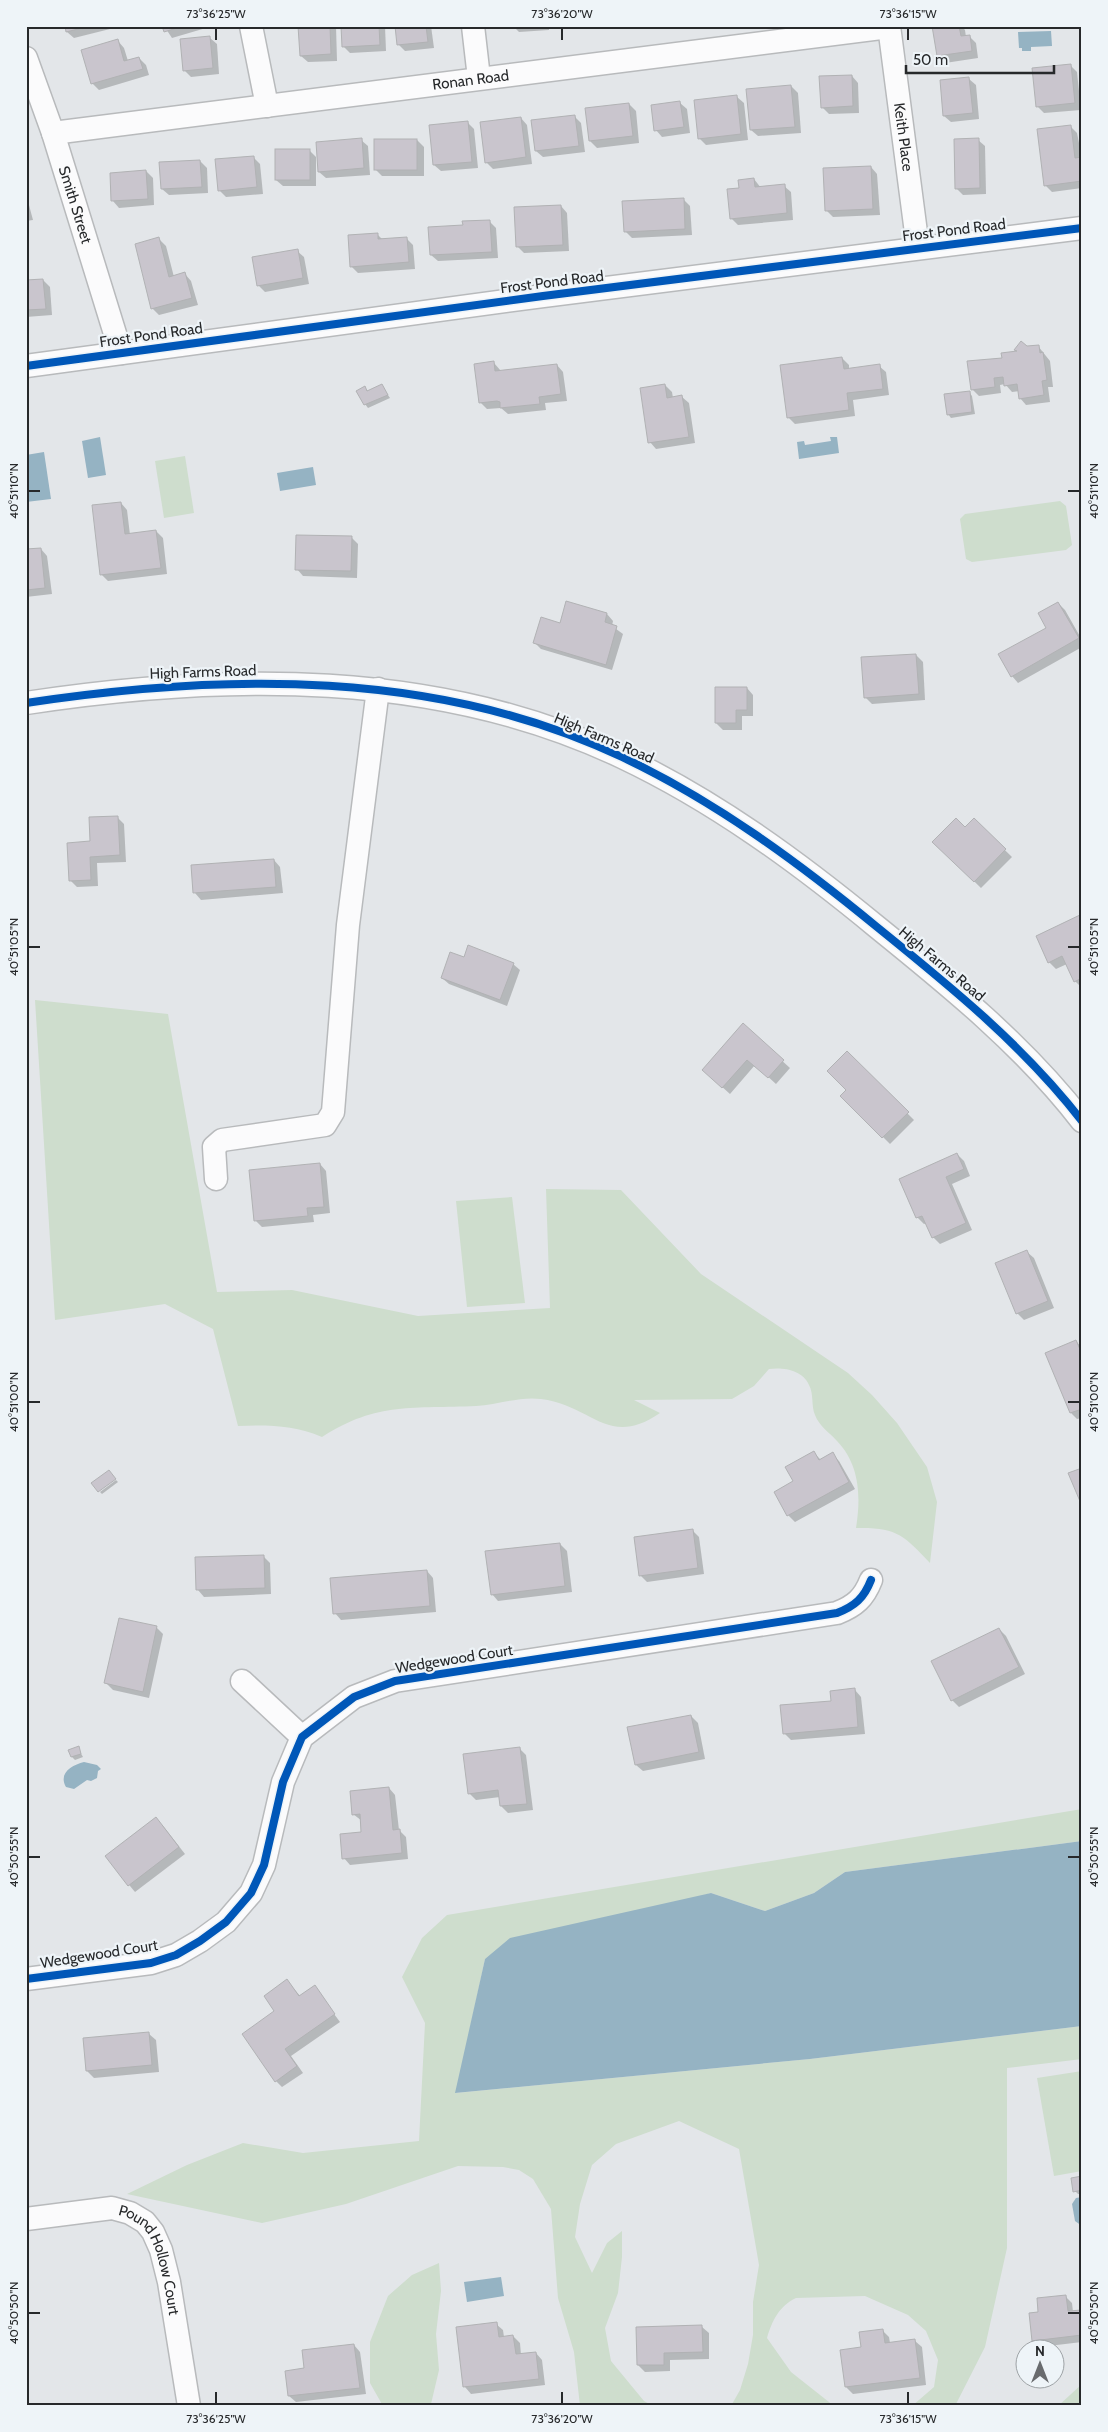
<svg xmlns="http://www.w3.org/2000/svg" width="1108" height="2432" viewBox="0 0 1108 2432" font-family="Cabin,sans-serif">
<rect width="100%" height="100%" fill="#e3e6e9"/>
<g fill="#ceddcd">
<path d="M185,456L194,513L164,518L155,461Z"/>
<path d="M1060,501L1066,506L1072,545L1066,550L972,562L966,559L960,519L965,514Z"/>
<path d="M35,1000L168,1014L217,1292L292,1290L418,1316L550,1308L546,1189L621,1190L701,1274L848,1373L872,1395L897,1423L927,1467L937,1502L930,1563C904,1535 896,1527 856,1528C861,1497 860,1465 837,1441C830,1433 819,1426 815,1415C811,1406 814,1394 809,1385C803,1370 783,1367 769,1369L754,1386L732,1399L634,1400L660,1413C608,1449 592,1405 541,1399C520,1396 497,1405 476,1406C414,1409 378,1401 322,1437C294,1425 268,1425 238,1426L213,1329L165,1304L55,1320Z"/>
<path d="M512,1197L525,1303L467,1307L456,1201Z"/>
<path d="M1082,1809V1841L845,1872L814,1893L765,1911L711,1893L485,1959L456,2093L810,2059L1082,2026V2059L1007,2068V2248L985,2347L955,2406H912L934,2387L938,2360L926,2331L908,2315L865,2296L796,2298C779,2306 772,2321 767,2338L791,2372L834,2406H731L740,2390L748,2364L753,2335V2302L759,2265L739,2149L679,2121L616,2144L592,2165L580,2204L575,2237L592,2273L607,2243L622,2231V2257L618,2293L605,2328L611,2361L644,2401L653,2406H580L574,2352L558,2298L551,2209L533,2179L519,2170L503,2167L458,2166L346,2204L262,2223L127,2194L187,2165L243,2143L303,2153L419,2141L425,2023L402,1977L422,1938L447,1915Z"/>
<path d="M1082,2071V2171L1054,2176L1037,2078Z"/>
<path d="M439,2263L441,2291L436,2334L439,2370L431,2404L430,2406H383L370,2383V2342L388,2296L412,2275Z"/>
<path d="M1082,2384V2406H1058Z"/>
</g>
<g fill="#95b3c3">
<path d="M1051,31L1052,46L1031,47V51H1022V48H1019L1018,32Z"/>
<path d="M100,437L106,475L88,478L82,441Z"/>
<path d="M830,437H837L839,453L799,459L797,442L804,441L805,445L831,441Z"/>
<path d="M44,452L51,499L26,502V455Z"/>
<path d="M313,467L316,485L280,491L277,473Z"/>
<path d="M84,1762L97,1765L101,1769L98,1771L97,1778L91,1781L87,1780L74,1789L66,1787C58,1773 72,1765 84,1762Z"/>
<path d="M1082,1841V2026L810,2059L455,2093L485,1959L510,1938L711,1893L765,1911L814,1893L845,1872Z"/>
<path d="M1082,2197V2226L1075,2221L1072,2204L1076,2198Z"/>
<path d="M501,2277L504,2296L467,2302L464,2282Z"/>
</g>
<g fill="#0003">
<path d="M66,26H110V29L74,38L67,32Z"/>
<path d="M164,26H206V28L172,38Z"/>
<path d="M299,26H336L337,61L308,62L301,56Z"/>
<path d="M342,26H385L386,51L350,53L343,46Z"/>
<path d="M396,26H431L434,48L405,51L398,44Z"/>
<path d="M513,26H549V30L519,32Z"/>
<path d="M572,26H606L575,29Z"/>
<path d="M939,26H961L965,30L966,37L969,36L976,43L978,58L945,63L938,56Z"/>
<path d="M210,38L217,44L219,74L191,77L184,70Z"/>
<path d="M118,41L124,48L128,61L139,58L146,65L149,75L99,90L92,83Z"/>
<path d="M1070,65L1077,72L1081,110L1044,113L1038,107Z"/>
<path d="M852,76L858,83L859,113L829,114L822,107Z"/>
<path d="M969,79L976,85L979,119L951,122L944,116Z"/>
<path d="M791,86L798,93L801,133L758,136L751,130Z"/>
<path d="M737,97L744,103L748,140L706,145L699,138Z"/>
<path d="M680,103L687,109L690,133L662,137L656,130Z"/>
<path d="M629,104L636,111L639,143L597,148L590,141Z"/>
<path d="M574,116L581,123L585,152L543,157L536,151Z"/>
<path d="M521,118L527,125L532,164L493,169L486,162Z"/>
<path d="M468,123L474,129L478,168L441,171L434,165Z"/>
<path d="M1071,127L1077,133L1082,158V188L1052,192L1045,185Z"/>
<path d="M361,140L368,146L370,175L326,178L319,172Z"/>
<path d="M417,140L424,147V176H382L375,169Z"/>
<path d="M978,140L985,146L986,194L963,195L956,188Z"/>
<path d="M309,150L316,157V186H283L276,180Z"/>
<path d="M253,157L260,164L263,194L226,197L220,191Z"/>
<path d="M200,161L207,168L208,193L169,195L162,189Z"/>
<path d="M871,167L877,174L880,215L833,217L827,211Z"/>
<path d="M146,171L153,178L154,205L119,208L113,201Z"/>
<path d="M754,179L761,188L784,186L791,192L793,220L738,225L731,218L740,189Z"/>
<path d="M26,194L33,220L26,221Z"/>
<path d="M683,199L690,206L692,235L632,238L625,231Z"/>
<path d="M561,206L567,213L569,251L524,253L517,246Z"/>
<path d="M489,221L496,228L498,258L438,261L431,255L464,226Z"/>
<path d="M377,234L383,240L406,238L413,245L415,269L358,273L351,266Z"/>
<path d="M159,239L166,246L174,277L185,274L191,281L198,305L159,315L152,308Z"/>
<path d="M297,251L304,257L309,284L265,292L258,285Z"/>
<path d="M43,280L50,287L52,315L26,317V282Z"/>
<path d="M1038,346L1050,361L1053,387H1048L1050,402L1026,405L1020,398L1019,391L1012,392L1005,384L1000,385L1001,393L979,396L972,389L1004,360L1027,348Z"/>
<path d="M842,358L849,365V370L879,366L886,372L889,395L853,400L855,416L795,424L788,417Z"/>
<path d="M494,363L501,371L557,365L563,372L567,401L545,403L546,410L508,414L501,408L487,409L480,402Z"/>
<path d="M665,385L672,392L673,398L682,397L689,403L695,443L656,449L650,442Z"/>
<path d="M382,386L390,398L368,408L365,404V388L368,391Z"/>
<path d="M969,392L972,396L975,414L951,418L948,414Z"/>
<path d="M121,503L127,510L130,535L156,531L163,538L167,574L108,581L101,574Z"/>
<path d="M351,537L358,544L357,578L303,576L297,569Z"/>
<path d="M41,549L47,556L52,594L26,597V551Z"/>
<path d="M1058,603L1065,610L1082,640V647L1018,683L1012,676L1048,628Z"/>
<path d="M607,614L613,621L612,626L623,634L612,670L541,649L534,642L560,624Z"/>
<path d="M916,655L923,662L925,700L872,704L865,697Z"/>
<path d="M747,688L753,695V716H742V730H723L716,723Z"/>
<path d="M117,817L124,824L126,862L97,863L98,886L77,887L70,880Z"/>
<path d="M974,820L1012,857L981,888L934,842L965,828Z"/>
<path d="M274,860L280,867L283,893L201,900L195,893Z"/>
<path d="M1082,916V988L1075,981L1067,964L1056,969L1049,962Z"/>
<path d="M464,959L513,964L520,970L507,1006L449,984L442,978Z"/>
<path d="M743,1025L790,1068L776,1084L755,1065L730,1094L710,1076Z"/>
<path d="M847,1053L914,1120L890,1144L842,1096L848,1090Z"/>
<path d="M957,1154L964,1161L970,1176L952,1184L972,1230L940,1244L933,1237L927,1223L924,1224L917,1217Z"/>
<path d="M320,1164L326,1171L330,1213L313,1215L314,1222L262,1227L256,1221Z"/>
<path d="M1027,1252L1034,1258L1054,1308L1024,1320L1017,1313Z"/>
<path d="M1076,1341L1082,1348V1418L1077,1419L1071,1413Z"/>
<path d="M814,1453L821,1460L832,1454L839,1461L855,1489L795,1522L788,1515L794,1482Z"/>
<path d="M116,1480L118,1482L102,1494L100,1492Z"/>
<path d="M692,1530L699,1537L704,1574L647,1582L641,1576Z"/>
<path d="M560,1544L567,1551L572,1592L498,1601L492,1594Z"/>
<path d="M263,1556L270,1563L271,1594L204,1597L198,1590Z"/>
<path d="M427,1571L433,1578L436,1612L341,1620L335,1613Z"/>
<path d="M157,1628L163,1634L149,1698L113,1690L106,1683Z"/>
<path d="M999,1629L1006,1636L1025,1674L959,1707L952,1700Z"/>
<path d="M855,1690L861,1697L865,1734L791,1740L784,1733Z"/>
<path d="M691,1716L698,1723L705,1759L643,1771L636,1765Z"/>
<path d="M78,1748L83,1757L75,1760L72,1757Z"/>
<path d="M519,1748L526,1755L533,1810L508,1813L501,1806L500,1797L476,1800L469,1793Z"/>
<path d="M389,1788L395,1795L399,1830L406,1837L408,1859L350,1865L344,1858L363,1834L362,1821L353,1814Z"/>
<path d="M163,1826L185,1854L135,1892L106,1857Z"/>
<path d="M287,1981L301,1997L314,1987L340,2022L291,2056L303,2073L282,2087L276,2081V2012Z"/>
<path d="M149,2034L156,2040L159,2072L94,2078L87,2071Z"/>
<path d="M1082,2177V2194H1078L1075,2191Z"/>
<path d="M1065,2296L1072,2303L1073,2312L1082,2311V2342L1040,2347L1033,2340L1040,2313Z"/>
<path d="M496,2324L503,2330L504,2337L513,2336L520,2343L521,2355L536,2353L542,2360L545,2385L471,2394L465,2387L458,2328Z"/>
<path d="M702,2327L709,2333V2359L670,2360V2371L645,2372L638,2365Z"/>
<path d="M883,2331L889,2337L890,2343L915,2341L922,2347L926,2385L853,2394L846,2387L842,2351L863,2348Z"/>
<path d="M354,2345L360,2352L366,2394L296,2402L289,2396L306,2370Z"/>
</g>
<g fill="#c9c5cd" stroke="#b1b2b4">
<path d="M65,26H90L66,32Z"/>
<path d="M162,26H183L164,32Z"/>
<path d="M298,26H330L331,54L300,56Z"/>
<path d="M341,26H379L380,45L342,47Z"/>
<path d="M395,26H426L428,42L397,45Z"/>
<path d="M932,26H959L961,36L970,35L972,51L937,56Z"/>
<path d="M210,36L213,68L183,71L180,39Z"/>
<path d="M118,39L124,61L139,57L143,69L91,84L81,50Z"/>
<path d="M1071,64L1075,103L1036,107L1032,68Z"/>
<path d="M852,75L853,106L821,108L819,76Z"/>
<path d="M969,77L973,113L943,116L940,80Z"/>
<path d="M791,85L795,127L750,130L746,89Z"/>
<path d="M737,95L741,134L698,139L694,100Z"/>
<path d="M680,101L684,127L654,131L651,105Z"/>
<path d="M629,103L633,136L589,141L585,108Z"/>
<path d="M575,115L579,146L535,151L531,120Z"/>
<path d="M521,117L526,157L485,163L480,122Z"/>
<path d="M468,121L472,162L433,165L429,125Z"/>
<path d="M1071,125L1075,158L1082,157V181L1044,186L1037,129Z"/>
<path d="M362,138L364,168L318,172L316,142Z"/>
<path d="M979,138L980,188L955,189L954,139Z"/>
<rect x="374" y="139" width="43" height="31"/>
<rect x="275" y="149" width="35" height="31"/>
<path d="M254,156L257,187L218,191L215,159Z"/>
<path d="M200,160L202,187L161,189L159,162Z"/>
<path d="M871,166L873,209L825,211L823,168Z"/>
<path d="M146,170L148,199L111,201L110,173Z"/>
<path d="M754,178L755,187L785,184L787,213L730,219L727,189L739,188L738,180Z"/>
<path d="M684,198L685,229L624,232L622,201Z"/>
<path d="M561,205L563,245L516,247L514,207Z"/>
<path d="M490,220L492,252L430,255L428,227L463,225L462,221Z"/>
<path d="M378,233V239L407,237L409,262L350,267L348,235Z"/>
<path d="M159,237L169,277L185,272L192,298L151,309L135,244Z"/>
<path d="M298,249L303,278L257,286L252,257Z"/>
<path d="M43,279L46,309L26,310V280Z"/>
<path d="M1021,341L1027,346L1039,345L1040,353L1043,352L1047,380L1042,381L1044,395L1019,399L1017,384L1004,386L1003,377L994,378L995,387L971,390L967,361L1002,358L1001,353L1017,351L1014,350Z"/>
<path d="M842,357L844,369L880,364L883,389L847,393L849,410L787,418L780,365Z"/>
<path d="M494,361L495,371L557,364L561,394L539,397L540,404L500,408V402L497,401L479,403L474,364Z"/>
<path d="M382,384L388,395L364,405L356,391L365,386L367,391Z"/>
<path d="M665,384L667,398L682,395L689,437L648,443L640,388Z"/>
<path d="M970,391L972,412L947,415L944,394Z"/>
<path d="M121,502L125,534L156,530L161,568L100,575L92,505Z"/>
<path d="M296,535L352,536L351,571L295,570Z"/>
<path d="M41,548L45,588L26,590V549Z"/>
<path d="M566,601L607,613L605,622L617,626L606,665L533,643L541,617L560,623Z"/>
<path d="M1058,602L1079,638L1011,677L998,654L1046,628L1038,613Z"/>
<path d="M916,654L919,694L864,698L861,657Z"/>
<path d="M715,687H747V710H736V723H715Z"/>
<path d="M118,816L120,855L90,857L91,880L69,881L67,843L90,841L89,817Z"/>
<path d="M956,818L965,827L974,818L1006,849L974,882L932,842Z"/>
<path d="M274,859L276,887L193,893L191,865Z"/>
<path d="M1082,914V978L1074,982L1062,956L1048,963L1036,936Z"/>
<path d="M468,945L514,963L500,1000L441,978L450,952L464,957Z"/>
<path d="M743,1023L784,1060L768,1078L747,1060L722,1088L702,1070Z"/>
<path d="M847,1051L909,1112L882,1138L840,1096L846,1090L827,1071Z"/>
<path d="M957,1153L964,1169L946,1177L966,1223L932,1238L922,1216L916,1218L899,1179Z"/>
<path d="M320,1163L324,1207L307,1208L308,1216L254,1221L249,1170Z"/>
<path d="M1027,1250L1048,1301L1016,1314L995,1263Z"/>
<path d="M1076,1340L1082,1354V1409L1070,1413L1045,1353Z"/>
<path d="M814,1451L819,1460L833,1452L849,1482L787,1516L774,1492L793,1481L785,1467Z"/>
<path d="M1082,1468V1506L1068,1473Z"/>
<path d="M109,1470L116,1479L98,1492L91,1483Z"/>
<path d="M693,1529L698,1568L639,1576L634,1537Z"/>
<path d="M560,1543L565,1586L491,1595L485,1551Z"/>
<path d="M264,1555L265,1588L196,1590L195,1557Z"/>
<path d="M427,1570L430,1606L333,1614L330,1578Z"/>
<path d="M119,1618L157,1626L143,1692L104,1683Z"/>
<path d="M999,1628L1019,1667L951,1701L931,1661Z"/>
<path d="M855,1688L858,1727L783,1734L780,1705L831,1701L830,1691Z"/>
<path d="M691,1715L699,1752L635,1765L627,1727Z"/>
<path d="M79,1746L81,1754L71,1757L68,1750Z"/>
<path d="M520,1747L527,1804L500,1806L498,1790L468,1794L463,1754Z"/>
<path d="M389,1787L393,1830L400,1829L402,1853L342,1859L340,1834L361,1832L360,1814L352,1815L350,1791Z"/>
<path d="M156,1817L179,1847L128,1886L105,1856Z"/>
<path d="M287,1979L299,1996L315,1985L335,2014L285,2049L297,2066L275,2082L242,2034L274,2011L264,1996Z"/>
<path d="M149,2032L152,2065L86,2071L83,2038Z"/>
<path d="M1082,2176V2190L1073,2192L1071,2178Z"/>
<path d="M1066,2295L1068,2311L1082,2310V2335L1032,2341L1029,2313L1038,2312L1037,2298Z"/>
<path d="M497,2322L499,2337L513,2335L516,2354L536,2352L539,2379L463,2387L456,2327Z"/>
<path d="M702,2325L703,2352L664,2353V2365H637L636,2327Z"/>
<path d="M883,2329L885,2343L915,2339L920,2378L845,2387L840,2350L861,2347L859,2332Z"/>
<path d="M354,2344L360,2388L288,2396L285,2371L304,2368L302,2350Z"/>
</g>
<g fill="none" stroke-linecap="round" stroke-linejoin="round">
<g stroke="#b8babc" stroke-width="25">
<g id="minor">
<path d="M251,26L267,106"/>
<path d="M473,26L479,78"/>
<path id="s1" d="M889,26L918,248"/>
<path id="s2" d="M26,58L53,133L121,353"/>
<path id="s3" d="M53,133L889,27"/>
<path d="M26,366L543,296L1082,228"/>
<path d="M26,703C224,673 437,669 622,757C715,801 798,862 877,927C950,986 1024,1046 1082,1121"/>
<path d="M216,1179L214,1147L222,1140L325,1125L333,1112L348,925L378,689"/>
<path d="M242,1681L302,1737"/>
<path d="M26,1979L151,1963L176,1955L200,1941L226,1922L251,1893L264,1865L283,1782L302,1737L354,1697L395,1681L837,1613C855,1606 864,1598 871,1580"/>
<path id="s4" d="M26,2219L112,2208L130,2213L145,2222L153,2232L161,2250L169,2282L189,2406"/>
</g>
</g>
<use href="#minor" stroke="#fbfbfc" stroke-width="22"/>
<g stroke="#eef4f8" stroke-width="11">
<g id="cycleway">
<path d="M26,366L543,296L1082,228"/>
<path d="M26,703C224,673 437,669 622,757C715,801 798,862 877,927C950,986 1024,1046 1082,1121"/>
<path d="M26,1979L151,1963L176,1955L200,1941L226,1922L251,1893L264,1865L283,1782L302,1737L354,1697L395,1681L837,1613C855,1606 864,1598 871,1580"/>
</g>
</g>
<use href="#cycleway" stroke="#0057b8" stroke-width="8"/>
</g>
<path fill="none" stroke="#27292b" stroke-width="2" d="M216,28V40M562,28V40M908,28V40M28,491H40M1068,491H1080M28,947H40M1068,947H1080M28,1402H40M1068,1402H1080M28,1857H40M1068,1857H1080M28,2313H40M1068,2313H1080M216,2392V2404M562,2392V2404M908,2392V2404"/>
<g text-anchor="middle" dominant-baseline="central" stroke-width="4.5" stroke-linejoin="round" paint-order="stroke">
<g font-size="15" fill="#27292b" stroke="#eef4f8">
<text stroke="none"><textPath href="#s3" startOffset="421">Ronan Road</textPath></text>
<text stroke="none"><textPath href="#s1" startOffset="112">Keith Place</textPath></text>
<text stroke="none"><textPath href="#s2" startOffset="155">Smith Street</textPath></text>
<text transform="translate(954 230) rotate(-7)">Frost Pond Road</text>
<text transform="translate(552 282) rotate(-7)">Frost Pond Road</text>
<text transform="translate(151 335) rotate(-8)">Frost Pond Road</text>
<text transform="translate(203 672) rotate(-2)">High Farms Road</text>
<text transform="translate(604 738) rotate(23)">High Farms Road</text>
<text transform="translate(942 964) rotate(40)">High Farms Road</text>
<text transform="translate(454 1659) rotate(-9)">Wedgewood Court</text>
<text transform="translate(99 1954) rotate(-9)">Wedgewood Court</text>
<text stroke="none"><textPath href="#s4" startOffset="158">Pound Hollow Court</textPath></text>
</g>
</g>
<rect width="1108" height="2432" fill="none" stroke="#eef4f8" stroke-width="55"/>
<g transform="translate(1040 2364)"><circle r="24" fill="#eef4f8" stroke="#9ea3a6"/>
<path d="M0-4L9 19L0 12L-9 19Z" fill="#696b6e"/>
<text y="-8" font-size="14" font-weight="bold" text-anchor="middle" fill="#27292b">N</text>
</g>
<path d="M906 65v8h148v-8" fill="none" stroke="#27292b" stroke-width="2.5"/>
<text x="913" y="65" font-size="15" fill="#27292b" stroke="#eef4f8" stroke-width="4" paint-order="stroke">50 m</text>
<rect x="28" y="28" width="1052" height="2376" fill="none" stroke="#27292b" stroke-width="2"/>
<g font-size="12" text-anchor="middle" fill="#27292b">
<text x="216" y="18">73°36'25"W</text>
<text x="562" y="18">73°36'20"W</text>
<text x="908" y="18">73°36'15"W</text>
<text transform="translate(14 491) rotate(-90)" y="4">40°51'10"N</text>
<text transform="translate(1094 491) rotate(-90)" y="4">40°51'10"N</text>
<text transform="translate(14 947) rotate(-90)" y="4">40°51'05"N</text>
<text transform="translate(1094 947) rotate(-90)" y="4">40°51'05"N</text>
<text transform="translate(14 1402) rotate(-90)" y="4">40°51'00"N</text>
<text transform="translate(1094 1402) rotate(-90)" y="4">40°51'00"N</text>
<text transform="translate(14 1857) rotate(-90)" y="4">40°50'55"N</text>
<text transform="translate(1094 1857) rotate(-90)" y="4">40°50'55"N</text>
<text transform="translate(14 2313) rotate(-90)" y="4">40°50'50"N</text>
<text transform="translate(1094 2313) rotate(-90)" y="4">40°50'50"N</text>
<text x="216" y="2423">73°36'25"W</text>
<text x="562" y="2423">73°36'20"W</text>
<text x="908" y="2423">73°36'15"W</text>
</g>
</svg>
